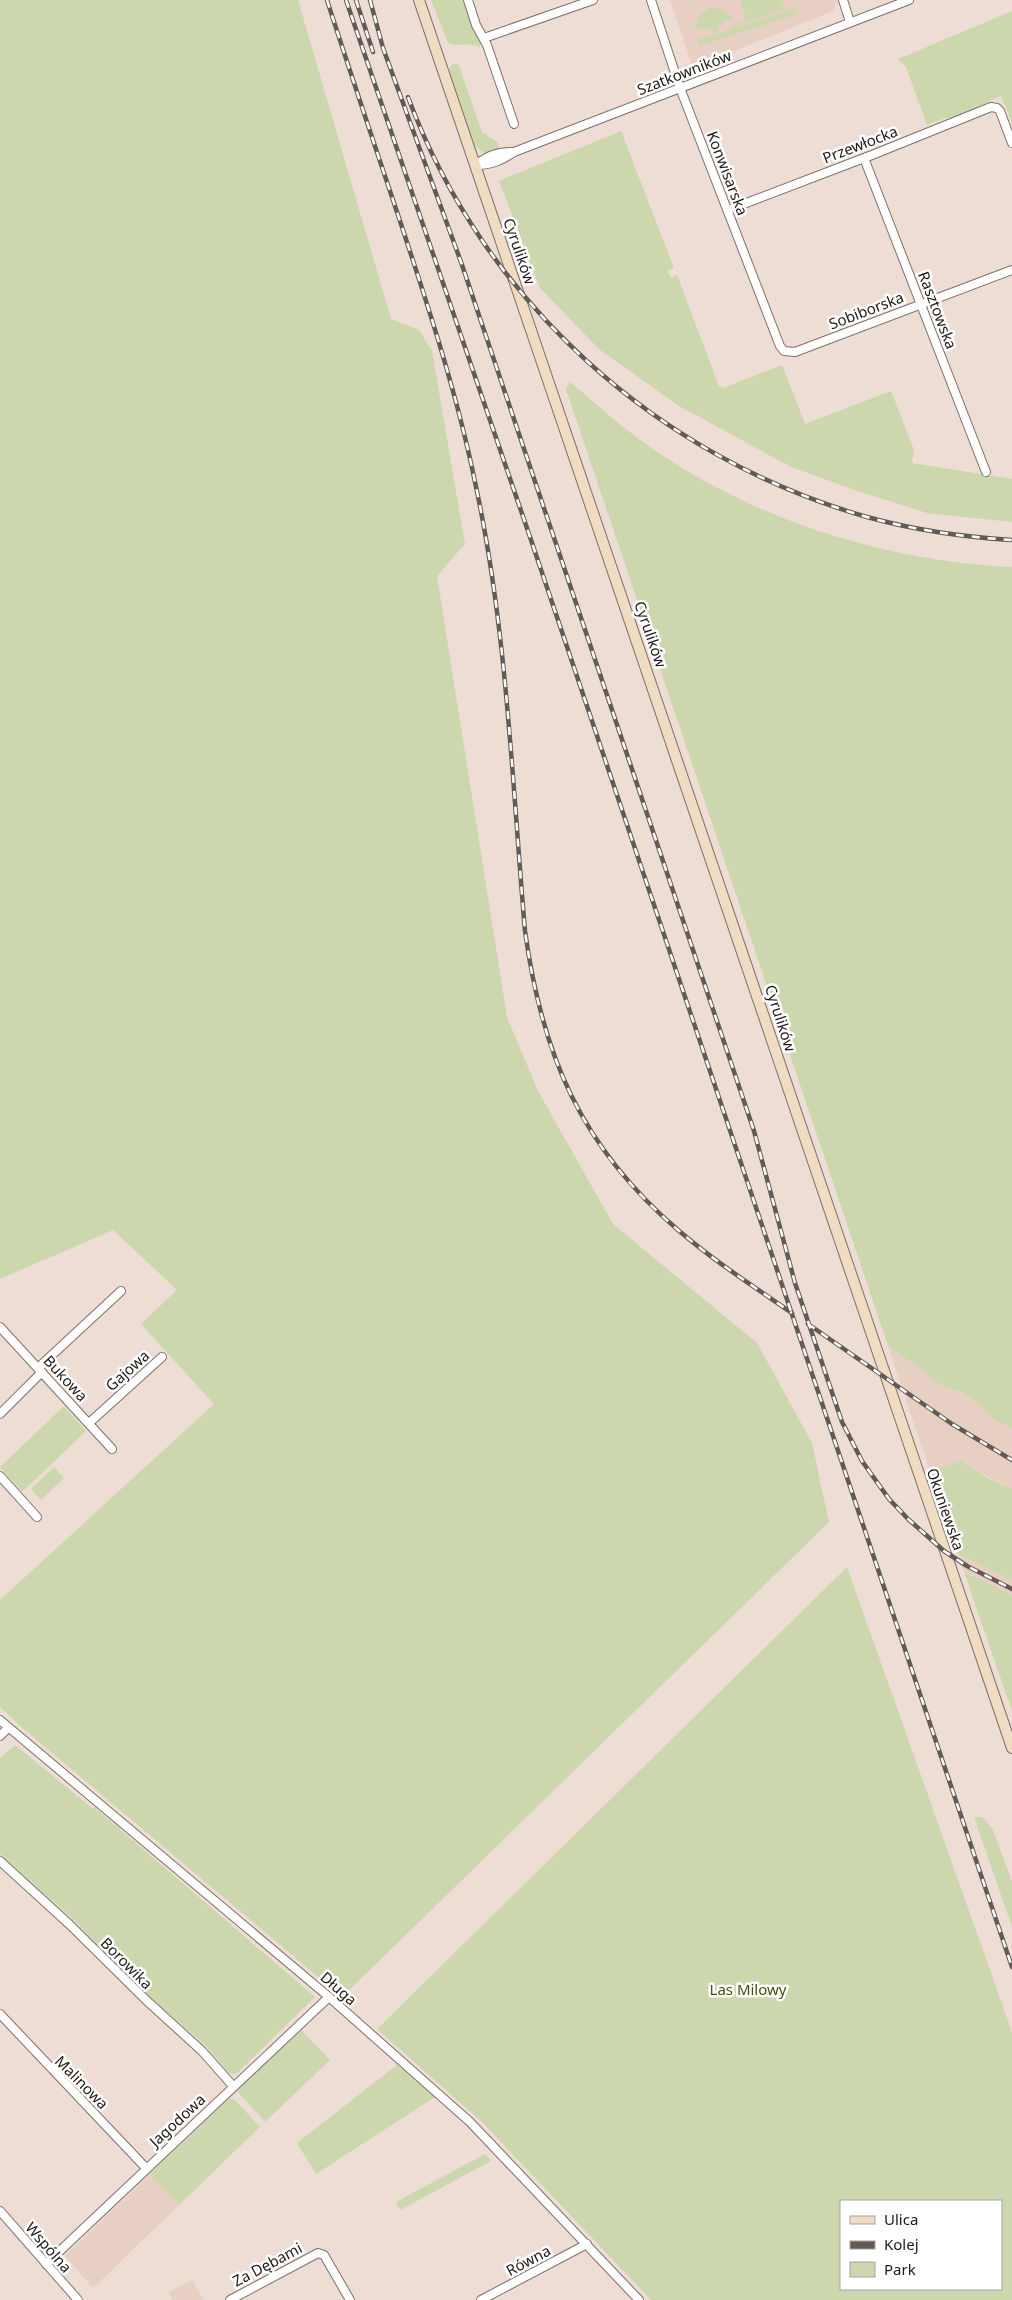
<svg xmlns="http://www.w3.org/2000/svg" width="1012" height="2300" viewBox="0 0 1012 2300" font-family="'Noto Sans',sans-serif">
<rect width="100%" height="100%" fill="#edddd4"/>
<g fill="#e7d0c3">
<path d="M670,0H837V1L833,11L693,68Z"/>
<path d="M888,1346L931,1376L935,1383L961,1392L980,1405L993,1419L1012,1428V1489L961,1462L930,1471Z"/>
<path d="M958,1554L1012,1581V1595L964,1572Z"/>
<path d="M150,2174L179,2205L93,2288L65,2256Z"/>
<path d="M192,2280L204,2300H173L169,2292Z"/>
</g>
<g fill="#ccd7ae" fill-rule="evenodd">
<path d="M0,0H298L391,319L419,330L432,351L465,544L437,576L507,1017L538,1091L613,1224L757,1343L812,1443L829,1522L342,1997L19,1725L0,1707V1600L214,1404L141,1324L177,1290L113,1230L0,1279Z"/>
<path d="M431,0H463L473,27L482,44L479,47C468,41 459,48 448,43Z"/>
<path d="M740,0H782L784,6L758,16L785,7L786,9L733,26L732,24L746,20Z"/>
<path d="M709,8H720L733,17L718,27L719,31L713,33L711,29H694L700,14Z"/>
<path d="M796,8L798,14L699,46L697,40Z"/>
<path d="M1012,11V123L1001,96L953,118H945L927,125L906,67L898,59Z"/>
<path d="M456,63L459,66L482,132L498,143L499,147L494,151L484,153L473,144L449,72L451,65Z"/>
<path d="M621,131L674,268L668,271L671,278L677,275L719,386L723,388L782,365L805,424L891,391L914,450L912,463L1012,479V522L927,513L855,490L791,467L679,406L600,350L540,288L499,181Z"/>
<path d="M570,382C594,402 618,424 643,442C748,518 883,561 1012,567V1428L993,1419L980,1405L961,1392L935,1383L931,1376L888,1346L566,389Z"/>
<path d="M64,1406L86,1431L22,1492L0,1467Z"/>
<path d="M961,1461L988,1478L1012,1489V1581L958,1554L930,1471Z"/>
<path d="M54,1467L64,1478L41,1500L31,1489Z"/>
<path d="M847,1567L1012,2032V2300H651L482,2122L377,2029ZM1001,2201V2289H841V2201Z"/>
<path d="M964,1572L1012,1595V1711Z"/>
<path d="M15,1745L92,1808L94,1807L315,1997L236,2074L229,2073L206,2046L139,1987L74,1920L0,1854V1758Z"/>
<path d="M974,1817H982L992,1828L1012,1881V1927Z"/>
<path d="M301,2030L330,2060L265,2122L237,2091Z"/>
<path d="M397,2065L435,2097L316,2174L297,2143Z"/>
<path d="M229,2099L235,2100L260,2127L179,2205L150,2174Z"/>
<path d="M485,2154L491,2161L400,2210L396,2202Z"/>
</g>
<g fill="none" stroke-linecap="round" stroke-linejoin="round">
<g stroke="#7e7068" stroke-width="10">
<g id="street">
<path d="M468,0L476,25L487,45L514,124"/>
<path d="M651,0L680,88L780,346L784,351L795,352L1012,270"/>
<path d="M843,0L850,22"/>
<path d="M484,38L593,0"/>
<path d="M864,158L986,472"/>
<path d="M475,165C491,165 501,161 514,152L909,0"/>
<path d="M475,165C488,156 498,151 514,152"/>
<path d="M728,210L872,155L991,107L997,108L1000,111L1012,143"/>
<path d="M0,1327L112,1449"/>
<path d="M38,1368L121,1291"/>
<path d="M0,1414L42,1372"/>
<path d="M89,1423L162,1357"/>
<path d="M0,1476L37,1517"/>
<path d="M0,1720L329,1997L470,2122L639,2300"/>
<path d="M0,1736L8,1728"/>
<path d="M0,1861L69,1924L146,2000L202,2051L233,2086"/>
<path d="M0,2014L146,2168"/>
<path d="M0,2211L78,2300"/>
<path d="M46,2264L329,1997"/>
<path d="M230,2300L318,2253L324,2255L350,2300"/>
<path d="M481,2300L587,2244"/>
</g>
</g>
<g stroke="#7e7068" stroke-width="12">
<path id="secondary" d="M419,0L1012,1748"/>
</g>
<use href="#street" stroke="#fff" stroke-width="8"/>
<use href="#secondary" stroke="#f0dcc3" stroke-width="10"/>
<g stroke="#635a55" stroke-width="4.5">
<g id="rail">
<path d="M327,0C351,75 376,149 401,224C429,309 457,394 475,482C507,629 512,781 525,931C542,1055 581,1147 678,1230C714,1261 753,1286 792,1313"/>
<path d="M346,0L529,534L1012,1967"/>
<path d="M356,0L373,52"/>
<path d="M370,0L383,48L461,262L754,1131L795,1283L842,1422L862,1461L889,1499L908,1519L944,1551L967,1566L1012,1589"/>
<path d="M408,97C484,302 657,457 867,517C914,530 963,537 1012,540"/>
<path d="M808,1324L952,1424L1012,1460"/>
</g>
</g>
<use href="#rail" stroke="#fff" stroke-width="2.5" stroke-dasharray="8" stroke-linecap="butt"/>
</g>
<g text-anchor="middle" dominant-baseline="central" stroke-width="5" stroke-linejoin="round" paint-order="stroke">
<g font-size="15" fill="#1f1916" stroke="#fff">
<text transform="translate(684 72) rotate(-21)">Szatkowników</text>
<text transform="translate(860 144) rotate(-21)">Przewłocka</text>
<text transform="translate(728 173) rotate(69)">Konwisarska</text>
<text transform="translate(520 251) rotate(71)">Cyrulików</text>
<text transform="translate(866 310) rotate(-21)">Sobiborska</text>
<text transform="translate(938 310) rotate(69)">Rasztowska</text>
<text transform="translate(651 634) rotate(71)">Cyrulików</text>
<text transform="translate(781 1018) rotate(72)">Cyrulików</text>
<text transform="translate(127 1370) rotate(-42)">Gajowa</text>
<text transform="translate(66 1378) rotate(47)">Bukowa</text>
<text transform="translate(946 1509) rotate(71)">Okuniewska</text>
<text transform="translate(127 1963) rotate(45)">Borowika</text>
<text transform="translate(339 1988) rotate(41)">Długa</text>
<text transform="translate(82 2082) rotate(45)">Malinowa</text>
<text transform="translate(177 2120) rotate(-43)">Jagodowa</text>
<text transform="translate(49 2247) rotate(49)">Wspólna</text>
<text transform="translate(528 2260) rotate(-28)">Równa</text>
<text transform="translate(267 2264) rotate(-28)">Za Dębami</text>
</g>
<g font-size="15" fill="#44500e" stroke="#fff">
<text x="748" y="1989">Las Milowy</text>
</g>
</g>
<rect x="840" y="2200" width="162" height="90" fill="#ffffff" stroke="#a5a3a2"/>
<rect x="850" y="2216" width="25" height="8" fill="#f0dcc3" stroke="#a5a3a2"/>
<text x="884" y="2225" font-size="15" fill="#1f1916">Ulica</text>
<rect x="850" y="2241" width="25" height="8" fill="#635a55" stroke="#a5a3a2"/>
<text x="884" y="2250" font-size="15" fill="#1f1916">Kolej</text>
<rect x="850" y="2262" width="25" height="15" fill="#ccd7ae" stroke="#a5a3a2"/>
<text x="884" y="2275" font-size="15" fill="#1f1916">Park</text>
</svg>
